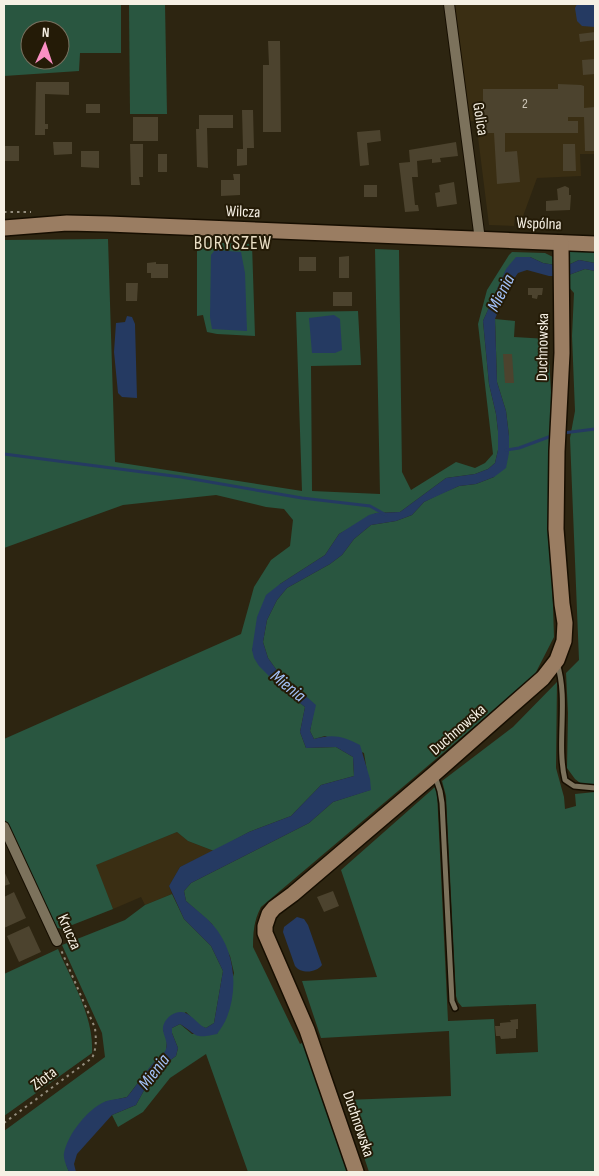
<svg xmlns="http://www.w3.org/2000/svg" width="599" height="1176" viewBox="0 0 599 1176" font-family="'Sofia Sans Condensed',sans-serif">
<rect width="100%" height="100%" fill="#2d2511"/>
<g fill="#3a2e13">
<path d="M454,4H595V154H580L581,176L537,178L522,219L521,217L515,216L514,226L489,225L476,121H468Z"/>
<path d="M177,832L188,841L214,851L180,867L169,886L172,894L145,905L141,897L113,909L95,865Z"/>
</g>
<g fill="#295640" fill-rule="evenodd">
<path d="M4,4H121V53H80L79,71L4,76ZM30,30H60V60H30Z"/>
<path d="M129,4H165L167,114H130Z"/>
<path d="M108,239L115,462L302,491L296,312L358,311L361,365L311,366L312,491L380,494L375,249L399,250L402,472L411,490L456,462L475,468L485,463L493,454L478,324L487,290L509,255L512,252L545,253L555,258V265L543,263L530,257L501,281L483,321L489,384L496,414L498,431V450L495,463L488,469L475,474L446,478L400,512L376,513L339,534L325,555L280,584L252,650L281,688L305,707L300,732L306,748L336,747L353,757L354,776L321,785L291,816L249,832L214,851L188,841L177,832L96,865L113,909L62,929L54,927L4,818V739L241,634L254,587L271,560L290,546L293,520L284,509L266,507L216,495L123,505L4,548V240Z"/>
<path d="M197,242L252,244L255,336L217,334L207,332L203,315L197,316Z"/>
<path d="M568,250L595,251V263L579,260L568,265Z"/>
<path d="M585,269L595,271V785L584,786L575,779L567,768L568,713L566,673L579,660L570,438L575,411L572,336L574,293L567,285L566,276Z"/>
<path d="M495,319L515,321L514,337L548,339L552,410L550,516L554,637L534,676L261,907C254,920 253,932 253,947L300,1044L304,1042L349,1172H248L206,1054L170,1078L143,1112L118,1127L112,1115L136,1105L154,1072L176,1056L178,1048L172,1033V1028L180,1024L192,1034H217L234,973L230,956L212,924L186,901L184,891L191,883L309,823L333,802L370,790L364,753L325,736L314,739L310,731L315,705L278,672L268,658L263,642L267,620L277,600L287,588L330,564L342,555L354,539L371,525L396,521L412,515L424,502L440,494L459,486L476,484L494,477L509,436L506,411L497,382Z"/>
<path d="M557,682L556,768L564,797L565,809L576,806L575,794L595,792V1172H369L345,1100L451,1096L449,1031L321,1038L302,981L377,977L341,870L435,787L437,792L448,1021L494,1019L496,1054L538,1052L536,1004L462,1007L458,1002L456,996L446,796L442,781L513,727Z"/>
<path d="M172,894L184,919L211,946L223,971L214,1023L206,1028L200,1026L186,1012L163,1029L167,1041L166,1051L151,1066L127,1097L105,1102L66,1164L69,1172H4V1131L105,1057L102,1033L62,945L125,920L145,905Z"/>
<path d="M58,949C72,982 94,1016 92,1053L4,1116V974Z"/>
</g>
<g fill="#253a62">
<path d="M577,4H595V27L582,26L577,21L575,8Z"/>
<path d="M215,250L241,252L245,273L247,331L212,329L210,317L211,255Z"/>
<path d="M516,257H530L543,263L555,265V276H549L527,270L518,273L507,289L495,319L497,382L506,411L509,436V453L506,468L494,477L476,484L459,486L424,502L412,515L396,521L371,525L354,539L342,555L330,564L287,588L277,600L267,620L263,642L268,658L278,672L316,705L310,731L314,739C333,734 343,736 360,745L370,779L371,790L333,802L309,823L191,883L184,891L186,901C195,909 205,916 213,925C234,949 239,986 227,1017C225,1023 221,1028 217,1034C193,1039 199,1036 180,1024L172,1028V1033L178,1048L176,1056L154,1072L136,1105L112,1115L77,1154L74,1164L76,1172H69C67,1167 63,1159 64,1153C68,1134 87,1110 104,1102C111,1099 120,1099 127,1097C137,1085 146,1071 156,1060C160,1057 165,1053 166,1049C168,1041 164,1037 163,1030C162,1021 172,1012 180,1012C190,1011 197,1025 206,1028L214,1023L223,971L211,946L184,919L169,886L180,867L249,832L291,816L321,785L354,776L353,757L336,747L306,748L300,732L305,707L281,688L259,666L254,658L252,650L257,617L266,595L280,584L325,555L339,534L369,515L376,513L400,512L446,478L475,474L488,469L495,463L498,450V431L496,414L489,384L483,321L506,269Z"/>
<path d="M579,260L595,263V271L585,269L566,276L568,265Z"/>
<path d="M334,315L340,319L342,350L335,353H312L309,318Z"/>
<path d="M127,316L132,317L135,324L137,398L122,397L118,393L114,352L116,323L125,322Z"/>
<path d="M297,917L304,919L308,925L322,965C316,973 301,974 295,966L283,932L284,927Z"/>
</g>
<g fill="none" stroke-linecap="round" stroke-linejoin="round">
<g stroke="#253a62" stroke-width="3">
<path d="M563,433L595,429"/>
<path d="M506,450L519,448L554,435"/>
<path d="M4,454L181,477L302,498L370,506L386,515"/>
</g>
</g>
<g fill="#4c432e">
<path d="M595,32V40L580,42L579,34Z"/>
<path d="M268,41H280L281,132H263V65H269Z"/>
<path d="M595,59V74L583,75L582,60Z"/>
<path d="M36,82H69V95L45,94V124H48V129H45V135H35Z"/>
<path d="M558,84L581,85L584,86V108L595,107V151H585L584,117H568V121H578V133H505V152L517,151L520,182L497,184L494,133H483V89H558Z"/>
<rect x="86" y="104" width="14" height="9"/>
<path d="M242,110H253L254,148H247V165L237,166V149H243Z"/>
<path d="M199,115H233V128H207L208,168L197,167L196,129H199Z"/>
<rect x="133" y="117" width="25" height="24"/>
<path d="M380,130L381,141L367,143L369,165L360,166L357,132Z"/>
<path d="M53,142H72V154L54,155Z"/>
<path d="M456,142L458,156L440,158L441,162L432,163V159L417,161L418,177H412L415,205H418L419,211L405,212L399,163L410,162L409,150Z"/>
<path d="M130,144H143V177H139L140,185H131Z"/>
<path d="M563,144H575L576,171H563Z"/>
<rect x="4" y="146" width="15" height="15"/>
<path d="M81,151H99V168L81,167Z"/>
<rect x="158" y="154" width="9" height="18"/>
<path d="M233,174H240V195L221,196V180H234Z"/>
<path d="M454,182L457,204L437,207L435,193L440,192L439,185Z"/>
<rect x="364" y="185" width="13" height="12"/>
<path d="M565,186L569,188V195H571L570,210L546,211V201L558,200L557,189Z"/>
<path d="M349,256V278H339V257Z"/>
<rect x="299" y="257" width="17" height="14"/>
<path d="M156,262V264H168V278H151V273H147V263Z"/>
<path d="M126,283H138L137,301H126Z"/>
<path d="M528,288H543L542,295H538L537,299L532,298V295H528Z"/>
<rect x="333" y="292" width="19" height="14"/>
<path d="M503,354H512L514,383H505Z"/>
<path d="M4,871L10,884L4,886Z"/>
<path d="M333,891L339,906L324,912L317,897Z"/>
<path d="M14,892L26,918L4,928V897Z"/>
<path d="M29,926L41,952L19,962L7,936Z"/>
<path d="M518,1019V1029H516V1038L501,1039L500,1036H496L495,1026H500V1023L511,1022L510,1020Z"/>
</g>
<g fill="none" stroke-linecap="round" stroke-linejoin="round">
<g stroke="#160e00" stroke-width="8">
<g id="lane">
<path d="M557,663C569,701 556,742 565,780L574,786L595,788"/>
<path d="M435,776L440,791L442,803L452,1001L455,1008"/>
</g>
</g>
<g stroke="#160e00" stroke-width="12">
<g id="street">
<path d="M449,4L480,240"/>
<path d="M4,827L57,941"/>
</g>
</g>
<g stroke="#160e00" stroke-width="18">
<g id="secondary">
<path d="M4,228L67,223L108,224L595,244"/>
<path d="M356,1172L307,1030L265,933V926L269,914L274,908L293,894L434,774L543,678L557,660L564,641L565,623L562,604L556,529L557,451L562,353L561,243"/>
</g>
</g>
<g stroke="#948d7d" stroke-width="2" stroke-dasharray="2.5 4" stroke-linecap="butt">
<path d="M4,212H31"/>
<path d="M4,1123L92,1058C97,1048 96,1038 95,1028L61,950"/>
</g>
<use href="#lane" stroke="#7c725c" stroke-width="5"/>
<use href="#street" stroke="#7c725c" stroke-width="10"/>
<use href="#secondary" stroke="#9a7d62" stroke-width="15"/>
</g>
<g text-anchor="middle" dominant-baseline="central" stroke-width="4" stroke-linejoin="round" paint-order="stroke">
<g font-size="14" fill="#ccc5b6">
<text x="525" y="103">2</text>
</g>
<g font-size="16" fill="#f6f0e4" stroke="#241b07">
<text transform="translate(480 119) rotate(81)">Golica</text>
<text transform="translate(243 212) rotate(2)">Wilcza</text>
<text transform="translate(539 224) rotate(2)">Wspólna</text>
<text transform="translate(543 347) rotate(-89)">Duchnowska</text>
<text transform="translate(458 730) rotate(-41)">Duchnowska</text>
<text transform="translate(69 932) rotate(66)">Krucza</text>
<text transform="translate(44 1079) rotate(-37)">Złota</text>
<text transform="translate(358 1124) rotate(71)">Duchnowska</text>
</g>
<g font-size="18" font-style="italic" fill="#a2c0f7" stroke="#241b07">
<text transform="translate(501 293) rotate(-63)">Mienia</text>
<text transform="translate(288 686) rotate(39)">Mienia</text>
<text transform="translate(154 1072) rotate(-53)">Mienia</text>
</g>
<g font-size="19" letter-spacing="1" fill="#eadfc6" stroke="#241b07">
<text x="233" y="243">BORYSZEW</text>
</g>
</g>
<rect width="599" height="1176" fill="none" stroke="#f6f0e4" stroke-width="10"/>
<g transform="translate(45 45) rotate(3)"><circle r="24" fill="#241b07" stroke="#78705f"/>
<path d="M0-4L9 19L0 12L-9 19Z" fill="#fb8fc4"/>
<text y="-8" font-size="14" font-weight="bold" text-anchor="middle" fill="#f6f0e4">N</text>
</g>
</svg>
